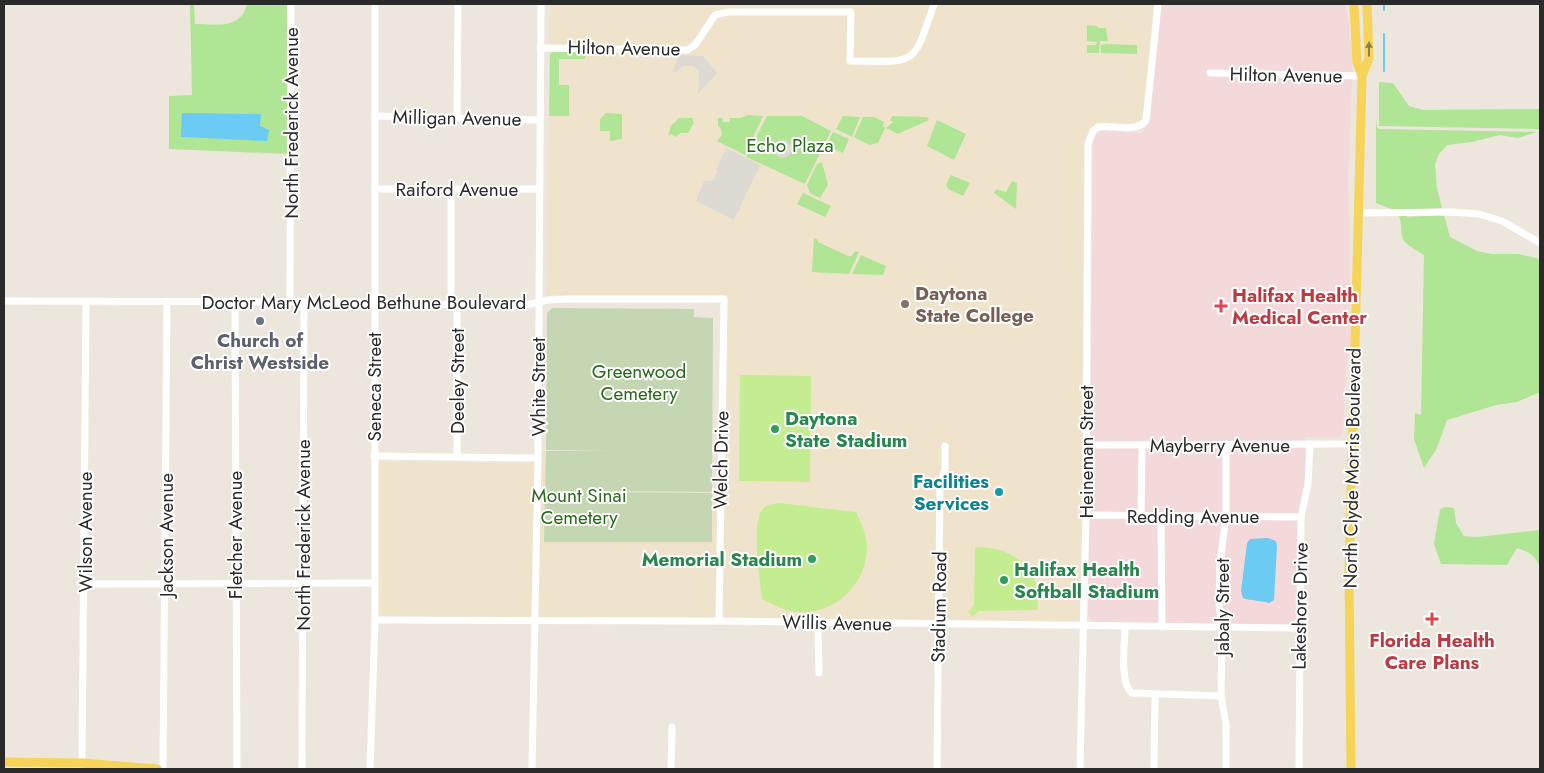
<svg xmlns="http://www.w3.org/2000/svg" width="1544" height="773" viewBox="0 0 1544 773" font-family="Jost,sans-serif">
<rect width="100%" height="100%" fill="#ede6dc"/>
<path fill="#efe4cb" d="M550,4H1154L1144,111L1141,119L1139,123L1092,125L1086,132L1084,141L1080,615L1078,619L1071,622L378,616V462L527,463L545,451H609L612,491L726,493L728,295H547Z"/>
<path fill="#f4d9da" d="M1162,4H1346L1353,58L1348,174L1351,350L1346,366L1343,432L1340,436L1332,438L1305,437V480L1297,527L1296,618L1293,622L1287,625L1093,622L1088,616L1093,143L1096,135L1101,131L1141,133L1150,123Z"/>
<g fill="#b0e596">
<path d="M190,4H194L195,24C216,24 241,30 247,4H287L288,154L169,149V96L192,95Z"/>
<path d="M1087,25L1097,26L1098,28H1106L1108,41H1100L1099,53H1087V45H1096L1097,42L1087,41Z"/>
<path d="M1106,44L1137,45V54L1101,53V45Z"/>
<path d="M554,51L585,52V59H559V85H569V116H549L550,54Z"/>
<path d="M1379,82L1393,83L1409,106L1423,110L1540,109V129L1379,126Z"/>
<path d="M606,113L622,114V139L610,141V131H600V119Z"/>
<path d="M748,115L763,116L745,155L717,141L722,135L721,129L718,126V118H722L723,122H729L730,118H740Z"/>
<path d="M767,116H802L831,131L805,184L746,157Z"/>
<path d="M843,116L860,117L852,137L836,129Z"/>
<path d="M892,116L927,117L929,120L898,134L886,128L893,122L890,120Z"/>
<path d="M863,117H874L884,122L883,126L885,128L878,143L869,145L854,137Z"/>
<path d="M679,118H692L694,123L688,133H680L676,137L671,134L668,136L671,126Z"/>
<path d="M1376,118L1377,127L1379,129L1537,132L1518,138L1500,135L1472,142L1447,145L1439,154L1435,164L1437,188L1442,208L1407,210V217L1444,215L1450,237L1477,251L1492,254H1518L1540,259V392L1517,402L1496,405L1447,420L1437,448L1424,468L1414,439L1415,413L1421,415L1424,255C1418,251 1408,246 1404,241C1399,233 1404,221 1396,211L1376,203Z"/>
<path d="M937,120L966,134L954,160L927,146Z"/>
<path d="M833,132L849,139L843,153L826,146Z"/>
<path d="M822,162L828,185L820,198L810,193L807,185L817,164Z"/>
<path d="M951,175L970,183L963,196L948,189L946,184Z"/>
<path d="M1012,181L1017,183L1016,209L994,193L996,189L1006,192Z"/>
<path d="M803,193L831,206L825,217L797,204Z"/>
<path d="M814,238L818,240V242L848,256H852L855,251L859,252L849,274L812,272Z"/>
<path d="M861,255L886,266L883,275L852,274Z"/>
<path d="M1446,507L1454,508L1456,523L1464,536L1477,537L1540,530V569C1537,556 1529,552 1517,548L1507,565L1441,564L1434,544L1440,509Z"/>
</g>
<path fill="#c4d7b2" d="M552,308L694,309V317L713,318L712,492L612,491L610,463L612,492L712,493V542H544L546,451H610L546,450L547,313Z"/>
<g fill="#c4ed92">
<path d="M740,375L811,376L810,482L739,481Z"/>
<path d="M779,503L856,512C860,520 864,529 866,538C873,577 838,616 798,612C785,611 773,605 762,599C760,579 751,526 762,510C765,505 772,504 779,503Z"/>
<path d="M975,547C1013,546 1044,570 1037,610L979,611L972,616L968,612L974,605Z"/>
</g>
<g fill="#ddd9d3">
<path d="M679,55L703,56L717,73L698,94L699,72L694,66H682L677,72H672Z"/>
<circle cx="783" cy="149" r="9"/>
<path d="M726,148L760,165L734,220L696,201L704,181L713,180L718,171L716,170Z"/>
</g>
<g fill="#6bcbf3">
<path d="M182,113L261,114L260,126L269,130L267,141L181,137Z"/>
<path d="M1268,538L1276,541L1277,546L1274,600L1269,603C1261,600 1250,601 1243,598L1241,591L1247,543L1250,539Z"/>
</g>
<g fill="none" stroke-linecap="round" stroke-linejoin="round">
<g stroke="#6bcbf3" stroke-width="2">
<path d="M1384,4V10"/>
<path d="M1384,34V71"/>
</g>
<g stroke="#fff" stroke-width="7">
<path d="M540,48L687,50L695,45L715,15L728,12H851L850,61C917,61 912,69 934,4"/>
<path d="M1210,73L1362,76"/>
<path d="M375,116L539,120"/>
<path d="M457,117L458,4"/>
<path d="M375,189H539"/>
<path d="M1358,213L1452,212L1479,214L1502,221L1540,243"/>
<path d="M4,301L374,302L457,305L530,304L548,300L568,299H724L719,621"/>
<path d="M235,301L237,769"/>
<path d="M290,301L291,4"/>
<path d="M451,305V189"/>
<path d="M457,305V457"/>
<path d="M1226,444V516L1220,564L1219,604L1222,628L1221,696L1226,724V769"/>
<path d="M1086,445L1353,444"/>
<path d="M374,456L538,458"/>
<path d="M1086,515L1301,517"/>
<path d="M1141,516L1142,445"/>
<path d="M1161,517L1162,627"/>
<path d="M85,584L374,583"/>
<path d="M375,620L719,621L1299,628"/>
<path d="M818,623L819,673"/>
<path d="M1125,627C1125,643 1119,683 1132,693L1221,696"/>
<path d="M82,763L86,301"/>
<path d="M163,769L167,301"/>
<path d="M302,769L304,302"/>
<path d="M370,769L375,620V4"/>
<path d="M532,769L538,458L541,4"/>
<path d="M671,769L672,727"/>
<path d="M937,769L940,484L945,469V446"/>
<path d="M1080,769L1086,515L1088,144L1093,131L1098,127C1113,124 1137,134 1146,120L1158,4"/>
<path d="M1154,769L1155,694"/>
<path d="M1299,769L1301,517L1308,484L1310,444"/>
</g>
<g stroke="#f5d459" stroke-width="9">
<path d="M1362,76L1369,58L1367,4"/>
<path d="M4,762L82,763L157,769"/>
<path d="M1351,769L1349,573L1362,76L1357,62L1354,4"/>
</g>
</g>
<defs><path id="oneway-solid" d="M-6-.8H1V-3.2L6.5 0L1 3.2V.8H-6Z" transform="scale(1.25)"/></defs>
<use fill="#907f42" href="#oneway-solid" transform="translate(1369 49) rotate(-90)"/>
<circle fill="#8d6e63" stroke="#fff" stroke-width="2" cx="905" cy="304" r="5"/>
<g fill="#e0444e" stroke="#fff" stroke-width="2">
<path d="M1218.5 298.5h5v5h5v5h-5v5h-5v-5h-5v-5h5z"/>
<path d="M1429.5 611.5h5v5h5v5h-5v5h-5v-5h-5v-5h5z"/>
</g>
<circle fill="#6b7280" stroke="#fff" stroke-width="2" cx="260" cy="321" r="5"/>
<g fill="#2e9e5b" stroke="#fff" stroke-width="2">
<circle cx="775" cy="429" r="5"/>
<circle cx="812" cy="559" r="5"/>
<circle cx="1004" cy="580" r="5"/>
</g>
<circle fill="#0f9aa8" stroke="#fff" stroke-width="2" cx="999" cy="492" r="5"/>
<g text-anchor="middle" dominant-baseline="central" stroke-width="4" stroke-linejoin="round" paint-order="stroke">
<g font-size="19" fill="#2a2a2a" stroke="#fff">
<text transform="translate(624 48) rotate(1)">Hilton Avenue</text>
<text transform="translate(1286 75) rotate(1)">Hilton Avenue</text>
<text transform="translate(457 118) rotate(1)">Milligan Avenue</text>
<text transform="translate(291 123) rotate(-90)">North Frederick Avenue</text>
<text x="457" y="189">Raiford Avenue</text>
<text x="364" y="302">Doctor Mary McLeod Bethune Boulevard</text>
<text transform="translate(457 381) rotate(-90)">Deeley Street</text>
<text transform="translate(374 387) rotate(-90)">Seneca Street</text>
<text transform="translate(538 387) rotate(-90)">White Street</text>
<text x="1220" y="445">Mayberry Avenue</text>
<text transform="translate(1086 452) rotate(-90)">Heineman Street</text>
<text transform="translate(721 460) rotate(-89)">Welch Drive</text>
<text transform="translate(1352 468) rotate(-89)">North Clyde Morris Boulevard</text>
<text x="1193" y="516">Redding Avenue</text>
<text transform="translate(85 532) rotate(-90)">Wilson Avenue</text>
<text transform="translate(166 535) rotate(-90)">Jackson Avenue</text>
<text transform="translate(235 535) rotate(-90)">Fletcher Avenue</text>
<text transform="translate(303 535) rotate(-90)">North Frederick Avenue</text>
<text transform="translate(1300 606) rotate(-89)">Lakeshore Drive</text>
<text transform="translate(939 607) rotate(-89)">Stadium Road</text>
<text transform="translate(1222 607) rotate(-90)">Jabaly Street</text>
<text transform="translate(837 623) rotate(1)">Willis Avenue</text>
</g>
<g font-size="19" fill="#276a18" stroke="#fff">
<text x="790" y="145">Echo Plaza</text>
<text x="639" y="371">Greenwood<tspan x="639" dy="22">Cemetery</tspan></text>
<text x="579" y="495">Mount Sinai<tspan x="579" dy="22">Cemetery</tspan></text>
</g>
<g font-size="19" font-weight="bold" fill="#785e54" stroke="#fff" text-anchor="start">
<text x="915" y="293">Daytona<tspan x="915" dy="22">State College</tspan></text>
</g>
<g font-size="19" font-weight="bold" fill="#be3a42" stroke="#fff" text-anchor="start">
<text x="1232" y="295">Halifax Health<tspan x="1232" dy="22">Medical Center</tspan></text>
<text x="1432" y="640" text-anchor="middle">Florida Health<tspan x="1432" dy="22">Care Plans</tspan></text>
</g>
<g font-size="19" font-weight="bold" fill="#5b616d" stroke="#fff">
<text x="260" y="340">Church of<tspan x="260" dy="22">Christ Westside</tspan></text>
</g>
<g font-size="19" font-weight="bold" fill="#27864d" stroke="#fff" text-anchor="start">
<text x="785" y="418">Daytona<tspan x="785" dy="22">State Stadium</tspan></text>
<text x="802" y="559" text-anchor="end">Memorial Stadium</text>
<text x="1014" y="569">Halifax Health<tspan x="1014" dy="22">Softball Stadium</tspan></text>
</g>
<g font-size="19" font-weight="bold" fill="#0d838f" stroke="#fff" text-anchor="end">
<text x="989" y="481">Facilities<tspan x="989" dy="22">Services</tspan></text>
</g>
</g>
<rect width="1544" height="773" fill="none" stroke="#2a2a2a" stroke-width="10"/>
</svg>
